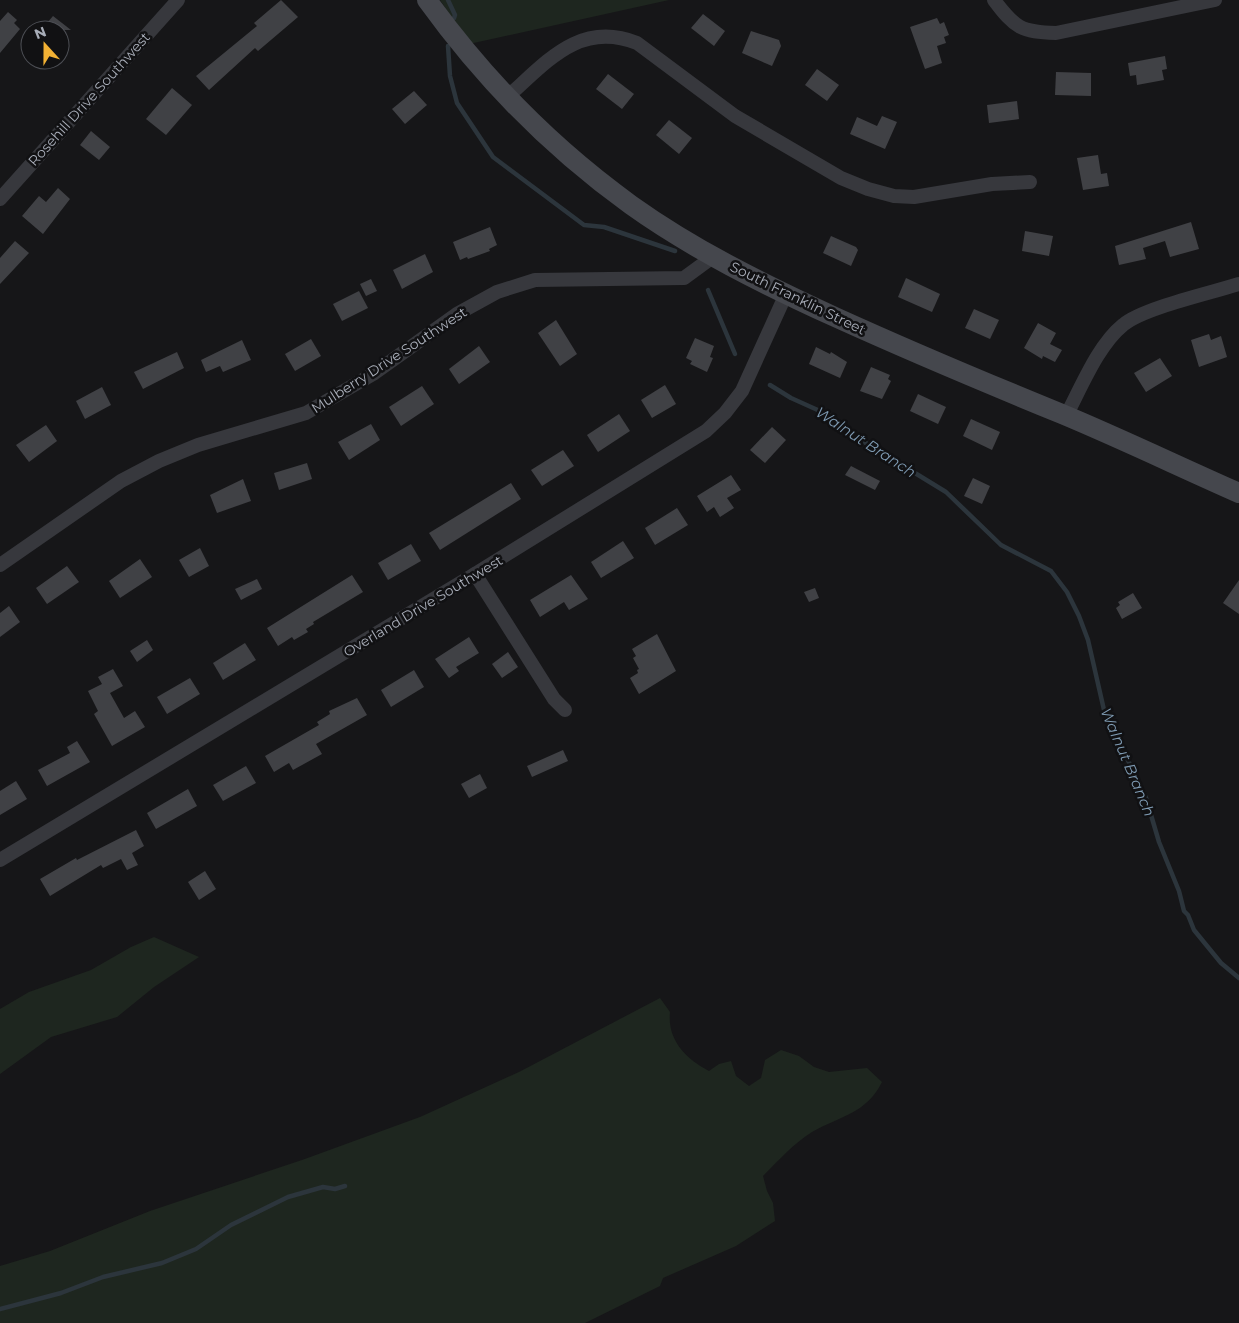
<svg xmlns="http://www.w3.org/2000/svg" width="1239" height="1323" viewBox="0 0 1239 1323" font-family="Montserrat,sans-serif">
<rect width="100%" height="100%" fill="#161618"/>
<g fill="#1e261f">
<path d="M440,0H669L469,44Z"/>
<path d="M154,937L199,957L154,987L117,1017L51,1037L0,1074V1009L29,992L91,970L131,947Z"/>
<path d="M660,998L670,1012C667,1040 686,1059 709,1071L719,1064L731,1061L736,1076L749,1086L761,1078L765,1060L781,1050L799,1056L814,1067L829,1072L867,1068L882,1082C866,1114 840,1116 812,1132C794,1143 778,1161 763,1176L767,1191L773,1203L775,1221L736,1246L663,1278L660,1286L585,1323H0V1266L50,1251L150,1211L302,1160L420,1117L519,1072Z"/>
</g>
<g fill="none" stroke-linecap="round" stroke-linejoin="round">
<g stroke="#2c353c" stroke-width="4.5">
<path d="M448,0L455,15L454,18"/>
<path d="M448,46L450,76L457,103L493,157L584,225L604,227L675,251"/>
<path d="M708,290L735,354"/>
<path d="M770,385L791,398L831,416L861,440L946,492L1001,545L1051,571L1067,592L1079,616L1088,640L1104,710L1146,798L1159,842L1179,891L1184,911L1188,915L1194,930L1221,963L1239,978"/>
<path d="M0,1309L61,1293L103,1277L162,1263L196,1249L231,1225L288,1197L323,1187L335,1189L345,1186"/>
</g>
</g>
<g fill="#404145">
<path d="M281,0L298,17L258,51L255,48L209,90L196,76L257,26L254,23Z"/>
<path d="M8,12L17,20L14,23L20,29L0,53V21Z"/>
<path d="M703,14L725,31L714,46L691,28Z"/>
<path d="M53,16L71,30H41Z"/>
<path d="M937,18L940,24L944,22L949,35L944,37L946,43L937,46L942,63L925,69L910,27Z"/>
<path d="M751,31L779,40L781,46L772,66L742,53Z"/>
<path d="M1165,56L1167,69L1162,70L1164,80L1137,85L1136,75L1130,76L1128,63Z"/>
<path d="M817,69L839,85L827,101L805,85Z"/>
<path d="M1056,72L1091,73V96L1055,95Z"/>
<path d="M608,74L634,94L622,109L596,89Z"/>
<path d="M172,88L192,105L166,135L146,119Z"/>
<path d="M414,91L427,105L405,124L392,109Z"/>
<path d="M1017,101L1019,119L989,123L987,105Z"/>
<path d="M882,116L897,122L885,149L850,134L857,117L877,126Z"/>
<path d="M669,120L692,138L679,154L656,135Z"/>
<path d="M91,131L110,147L99,160L80,145Z"/>
<path d="M1098,155L1101,174L1107,173L1109,186L1083,190L1077,158Z"/>
<path d="M58,188L70,199L43,234L22,216L39,196L46,202Z"/>
<path d="M1191,222L1199,249L1170,257L1165,241L1143,248L1146,259L1119,265L1115,246Z"/>
<path d="M490,227L497,245L489,249L490,251L468,259L467,257L460,260L453,242Z"/>
<path d="M1025,231L1053,236L1049,256L1022,251Z"/>
<path d="M831,236L856,247L858,250L851,266L823,253Z"/>
<path d="M15,241L29,253L0,284V258Z"/>
<path d="M425,254L433,272L402,289L393,270Z"/>
<path d="M906,278L940,294L932,312L898,297Z"/>
<path d="M371,279L377,291L366,296L360,284Z"/>
<path d="M359,291L368,308L342,321L333,304Z"/>
<path d="M974,309L999,320L990,339L965,328Z"/>
<path d="M556,320L577,354L560,366L538,333Z"/>
<path d="M1038,323L1056,333L1050,344L1062,350L1055,362L1043,356L1042,359L1024,348Z"/>
<path d="M1209,334L1211,340L1221,336L1227,357L1199,367L1191,340Z"/>
<path d="M695,338L714,346L710,357L713,358L707,372L690,364L692,361L686,358Z"/>
<path d="M311,339L321,356L295,371L285,354Z"/>
<path d="M242,340L251,360L223,372L220,366L206,372L201,360Z"/>
<path d="M479,346L490,362L459,384L449,369Z"/>
<path d="M816,347L830,354L831,352L847,362L840,378L809,364Z"/>
<path d="M177,352L184,368L143,389L134,372Z"/>
<path d="M1160,358L1172,376L1146,392L1134,373Z"/>
<path d="M871,367L890,375L888,379L891,381L882,399L860,391Z"/>
<path d="M665,385L676,404L652,418L641,400Z"/>
<path d="M422,386L434,404L401,426L389,407Z"/>
<path d="M102,387L111,405L85,419L76,401Z"/>
<path d="M918,394L946,407L938,424L910,411Z"/>
<path d="M619,414L630,431L598,452L587,435Z"/>
<path d="M971,419L1000,432L992,450L963,436Z"/>
<path d="M371,424L380,440L349,460L338,442Z"/>
<path d="M46,425L57,441L29,462L16,445Z"/>
<path d="M772,427L786,440L765,463L750,450Z"/>
<path d="M563,450L574,466L542,486L531,470Z"/>
<path d="M307,463L312,479L279,490L274,473Z"/>
<path d="M851,466L880,481L875,490L845,475Z"/>
<path d="M731,475L741,490L727,498L734,508L720,517L714,507L707,512L697,496Z"/>
<path d="M973,478L990,486L982,504L964,496Z"/>
<path d="M243,479L251,501L217,513L210,495Z"/>
<path d="M511,483L521,499L440,550L429,533Z"/>
<path d="M677,508L688,525L655,545L645,528Z"/>
<path d="M623,541L634,558L601,578L591,562Z"/>
<path d="M411,544L421,561L388,580L378,563Z"/>
<path d="M200,548L209,566L189,577L179,560Z"/>
<path d="M140,559L152,577L120,598L109,581Z"/>
<path d="M67,566L79,582L47,604L36,588Z"/>
<path d="M352,575L363,592L313,622L314,624L306,629L308,632L294,640L292,637L278,646L267,628Z"/>
<path d="M571,575L588,599L569,610L564,602L540,617L530,600Z"/>
<path d="M257,579L262,589L241,600L235,589Z"/>
<path d="M1239,580V614L1223,603Z"/>
<path d="M815,588L819,598L809,602L804,592Z"/>
<path d="M1133,593L1142,608L1122,619L1116,608L1120,605L1118,602Z"/>
<path d="M9,606L20,622L0,637V613Z"/>
<path d="M657,634L676,671L639,694L630,678L638,673L637,670L639,669L633,658L636,656L632,649Z"/>
<path d="M469,637L479,653L456,667L459,671L449,678L435,659Z"/>
<path d="M147,640L153,650L137,662L130,651Z"/>
<path d="M245,643L256,660L223,680L213,663Z"/>
<path d="M508,652L518,667L502,678L492,664Z"/>
<path d="M113,669L123,686L110,693L124,718L135,711L145,727L112,746L94,714L98,711L88,691L102,684L98,677Z"/>
<path d="M414,670L424,687L391,707L381,690Z"/>
<path d="M190,678L200,694L167,714L157,697Z"/>
<path d="M357,698L367,715L316,744L322,754L293,770L289,763L274,772L265,756L319,725L317,722L330,714L329,711Z"/>
<path d="M77,741L90,762L47,786L38,770L70,753L67,747Z"/>
<path d="M563,750L568,761L532,777L527,766Z"/>
<path d="M246,766L256,783L223,801L213,785Z"/>
<path d="M480,774L487,788L469,798L461,784Z"/>
<path d="M16,781L27,799L0,815V791Z"/>
<path d="M188,789L197,806L156,829L147,813Z"/>
<path d="M136,830L144,846L132,853L138,865L127,870L121,859L103,868L101,865L50,896L40,879L76,858L77,860Z"/>
<path d="M205,871L216,889L199,900L188,882Z"/>
</g>
<g fill="none" stroke-linecap="round" stroke-linejoin="round">
<g stroke="#37383d" stroke-width="14">
<path d="M994,0C1015,28 1021,32 1056,33L1215,0"/>
<path d="M506,98C546,63 579,20 637,43L735,116L841,178L868,189L894,196L914,197L992,184L1030,182"/>
<path d="M0,199L178,0"/>
<path d="M1066,416C1081,388 1098,345 1123,325C1143,308 1211,293 1239,284"/>
<path d="M0,565L121,481L159,461L198,445L306,413L373,374L457,314L497,292L535,280L684,278L714,256"/>
<path d="M475,574L554,699L565,710"/>
<path d="M0,860L475,574L706,431L725,413L742,391L786,294"/>
</g>
<path stroke="#45474d" stroke-width="20" d="M427,0C484,79 552,148 631,205C694,250 765,285 835,317C910,351 986,383 1062,414C1122,439 1180,467 1239,493"/>
</g>
<g text-anchor="middle" dominant-baseline="central" stroke-width="5" stroke-linejoin="round" paint-order="stroke">
<g font-size="14" fill="#a8adb8" stroke="#111113">
<text transform="translate(89 99) rotate(-48)">Rosehill Drive Southwest</text>
<text transform="translate(798 298) rotate(26)">South Franklin Street</text>
<text transform="translate(389 360) rotate(-33)">Mulberry Drive Southwest</text>
<text transform="translate(423 606) rotate(-31)">Overland Drive Southwest</text>
</g>
<g font-size="15" font-style="italic" fill="#7f9bb3" stroke="#111113">
<text transform="translate(866 442) rotate(33)">Walnut Branch</text>
<text transform="translate(1128 762) rotate(67)">Walnut Branch</text>
</g>
</g>
<g transform="translate(45 45) rotate(339)"><circle r="24" fill="#111113" stroke="#4d4f55"/>
<path d="M0-4L9 19L0 12L-9 19Z" fill="#f2b134"/>
<text y="-8" font-size="14" font-weight="bold" text-anchor="middle" fill="#a8adb8">N</text>
</g>
</svg>
